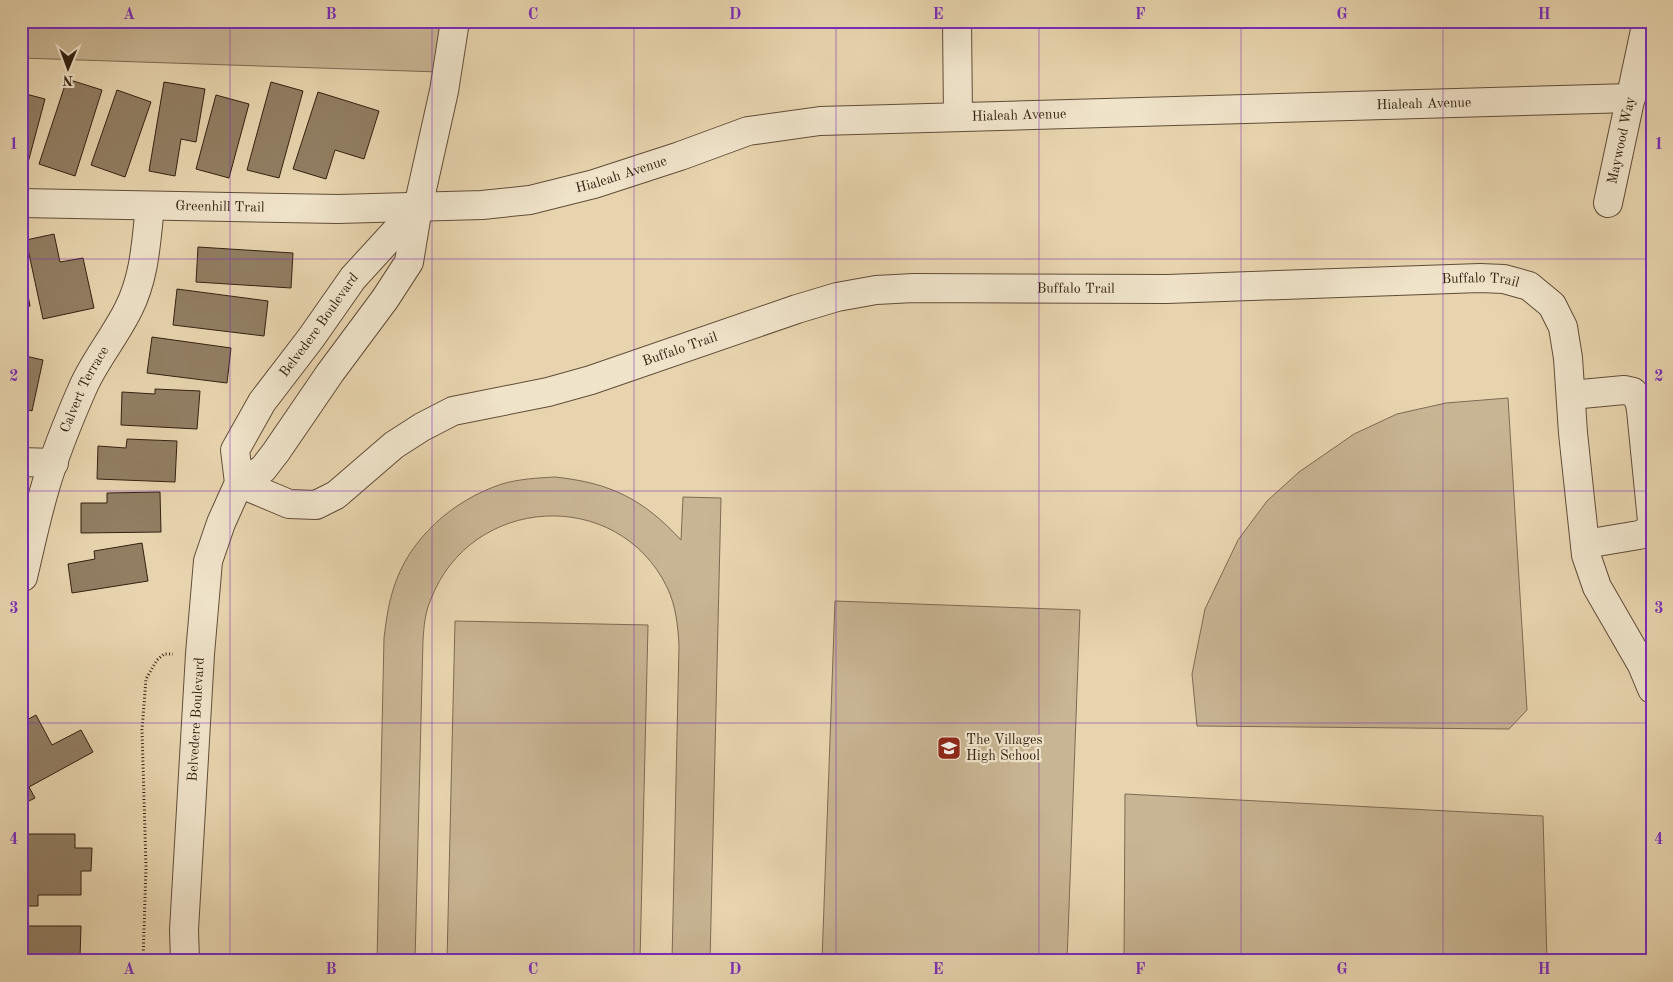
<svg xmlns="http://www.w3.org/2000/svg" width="1673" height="982" viewBox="0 0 1673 982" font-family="'Old Standard TT',serif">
<rect width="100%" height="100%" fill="#e7d4ae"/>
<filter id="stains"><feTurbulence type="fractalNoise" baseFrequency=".004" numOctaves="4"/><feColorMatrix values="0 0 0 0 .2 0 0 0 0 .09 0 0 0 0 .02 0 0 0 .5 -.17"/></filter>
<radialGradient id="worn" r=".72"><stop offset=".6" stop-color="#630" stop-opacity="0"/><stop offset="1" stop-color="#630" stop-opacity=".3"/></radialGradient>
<g fill="#c8b593" stroke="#7e6a52">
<path d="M21,21H449L439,72L21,58Z"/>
<path d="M1508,398L1527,710L1509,729L1197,726L1192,674L1205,609L1238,540L1267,501L1299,472L1354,434L1397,414L1446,403Z"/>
<path d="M555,477C611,483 643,499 681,540L683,497L721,498L710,961H672L679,646C678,626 676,606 667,587C617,486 471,495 431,599C425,612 424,626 423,640L415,961H377L384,638C386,622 388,606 393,590C408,539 453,500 502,484C519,479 537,478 555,477Z"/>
<path d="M835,601L1080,610L1067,961H822Z"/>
<path d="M455,621L648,625L640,961H447Z"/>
<path d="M1125,794L1543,816L1547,961H1124Z"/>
</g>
<g fill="#917e63" stroke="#332011">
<path d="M67,79L102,90L75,176L39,164Z"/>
<path d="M164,82L205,89L196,142L181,139L175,176L149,171Z"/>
<path d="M271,82L303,91L279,178L247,170Z"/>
<path d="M117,90L151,102L125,177L91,165Z"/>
<path d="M318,92L379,111L364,159L335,150L326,179L293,169Z"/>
<path d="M22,93L45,99L25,174H21Z"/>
<path d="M216,95L249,104L229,178L196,169Z"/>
<path d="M54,234L60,262L83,258L94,308L43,319L26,240Z"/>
<path d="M198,247L293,253L291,288L196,282Z"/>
<path d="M21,260L30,306L21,308Z"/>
<path d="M177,289L268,301L264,336L173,325Z"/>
<path d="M152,337L231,348L227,383L147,373Z"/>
<path d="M21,355L43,360L32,411L21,408Z"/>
<path d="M155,389L200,391L197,429L121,425L122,392L155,394Z"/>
<path d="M127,439L177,441L175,482L97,479L98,446L126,448Z"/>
<path d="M160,492L161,532L81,533V503H107V493Z"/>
<path d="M142,543L148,581L72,593L68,564L95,559L94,551Z"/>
<path d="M36,715L52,745L81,730L93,752L29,787L35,798L21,805V723Z"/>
<path d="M27,834H75V848H92L91,871H81V895H38V906H21V866H26Z"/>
<path d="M21,926H81L80,957H66V961H21Z"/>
</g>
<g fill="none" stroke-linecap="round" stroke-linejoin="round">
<g stroke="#604d38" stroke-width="30">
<g id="minor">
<path d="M957,21L958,117"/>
<path id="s1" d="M21,203L338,209L482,205L530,200L594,184L680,156L748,131L820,121L1631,98"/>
<path id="s2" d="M1608,203L1647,21"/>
<path d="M1571,395L1624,390L1633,392L1639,400L1641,410L1652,521"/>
<path d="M21,462L54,463"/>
<path id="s3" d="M239,483L289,504L316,505L336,495L394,445L422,427L453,411L548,392L591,380L797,309L837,297L876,290L914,288L1167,289L1480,278L1504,279L1529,286L1552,305L1563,327L1568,358L1573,433L1586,555L1597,587L1642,665L1652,689"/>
<path d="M239,483L263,469L276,452L330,373L385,299L409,262L418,207L444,91L455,21"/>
<path d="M1585,544L1639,535L1651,530L1652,526"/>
<path id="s4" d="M23,577C30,548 36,518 45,488C55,453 69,419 84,385C96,359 115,336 128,310C145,277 146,242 150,206"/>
<path id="s5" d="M185,961L184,930L200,654L208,561L221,523L239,483L235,450L262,402L311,338L353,278L418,207"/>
</g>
</g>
<path stroke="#332011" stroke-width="3" stroke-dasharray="1 2.5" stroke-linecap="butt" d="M143,961L146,867L142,730L146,679L157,660L164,654H173"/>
<use href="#minor" stroke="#efe3ca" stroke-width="28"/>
</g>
<path fill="none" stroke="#7b2cbf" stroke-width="1" stroke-opacity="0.55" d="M230,21V961M432,21V961M634,21V961M836,21V961M1039,21V961M1241,21V961M1443,21V961M21,259H1652M21,491H1652M21,723H1652"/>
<defs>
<g id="school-square" transform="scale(1.25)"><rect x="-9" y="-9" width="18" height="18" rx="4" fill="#8f2418" stroke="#efe3ca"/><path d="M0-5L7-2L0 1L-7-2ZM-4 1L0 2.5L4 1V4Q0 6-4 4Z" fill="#fff"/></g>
</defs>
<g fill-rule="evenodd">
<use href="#school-square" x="949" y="748"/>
</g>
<g text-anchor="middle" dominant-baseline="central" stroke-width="4.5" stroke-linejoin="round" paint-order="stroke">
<g font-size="14" fill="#332011" stroke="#efe3ca">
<text stroke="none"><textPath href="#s1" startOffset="1415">Hialeah Avenue</textPath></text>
<text stroke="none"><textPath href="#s1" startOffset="1010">Hialeah Avenue</textPath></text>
<text stroke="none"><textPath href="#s2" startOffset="64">Maywood Way</textPath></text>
<text stroke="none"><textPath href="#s1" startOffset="604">Hialeah Avenue</textPath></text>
<text stroke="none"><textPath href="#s1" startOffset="199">Greenhill Trail</textPath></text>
<text stroke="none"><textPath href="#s3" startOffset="1294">Buffalo Trail</textPath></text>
<text stroke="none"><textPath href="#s3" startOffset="889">Buffalo Trail</textPath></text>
<text stroke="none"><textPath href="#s5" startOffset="669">Belvedere Boulevard</textPath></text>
<text stroke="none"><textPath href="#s3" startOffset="484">Buffalo Trail</textPath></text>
<text stroke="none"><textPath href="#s4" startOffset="198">Calvert Terrace</textPath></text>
<text stroke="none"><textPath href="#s5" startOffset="242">Belvedere Boulevard</textPath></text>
</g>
<g font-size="14" fill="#332011" stroke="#efe3ca" text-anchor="start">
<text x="966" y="740">The Villages<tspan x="966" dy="16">High School</tspan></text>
</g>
</g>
<rect width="1673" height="982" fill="none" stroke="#e7d4ae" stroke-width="55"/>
<g transform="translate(68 68) rotate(181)" stroke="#efe3ca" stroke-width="4" paint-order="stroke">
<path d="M0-4L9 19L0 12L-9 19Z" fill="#332011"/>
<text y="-8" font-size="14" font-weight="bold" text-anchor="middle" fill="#332011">N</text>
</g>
<rect x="28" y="28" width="1618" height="926" fill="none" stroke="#7b2cbf" stroke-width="2"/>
<g font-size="16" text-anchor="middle" font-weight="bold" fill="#7b2cbf">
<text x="129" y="19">A</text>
<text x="331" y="19">B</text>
<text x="533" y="19">C</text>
<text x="735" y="19">D</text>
<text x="938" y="19">E</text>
<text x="1140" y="19">F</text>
<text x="1342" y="19">G</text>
<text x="1544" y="19">H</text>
<text x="14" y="149">1</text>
<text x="1659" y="149">1</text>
<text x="14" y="381">2</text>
<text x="1659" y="381">2</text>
<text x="14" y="613">3</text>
<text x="1659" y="613">3</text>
<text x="14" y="844">4</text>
<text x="1659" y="844">4</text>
<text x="129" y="974">A</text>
<text x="331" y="974">B</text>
<text x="533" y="974">C</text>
<text x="735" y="974">D</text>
<text x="938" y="974">E</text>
<text x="1140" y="974">F</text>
<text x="1342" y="974">G</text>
<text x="1544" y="974">H</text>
</g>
<rect width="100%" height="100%" filter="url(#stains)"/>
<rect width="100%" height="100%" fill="url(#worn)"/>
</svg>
